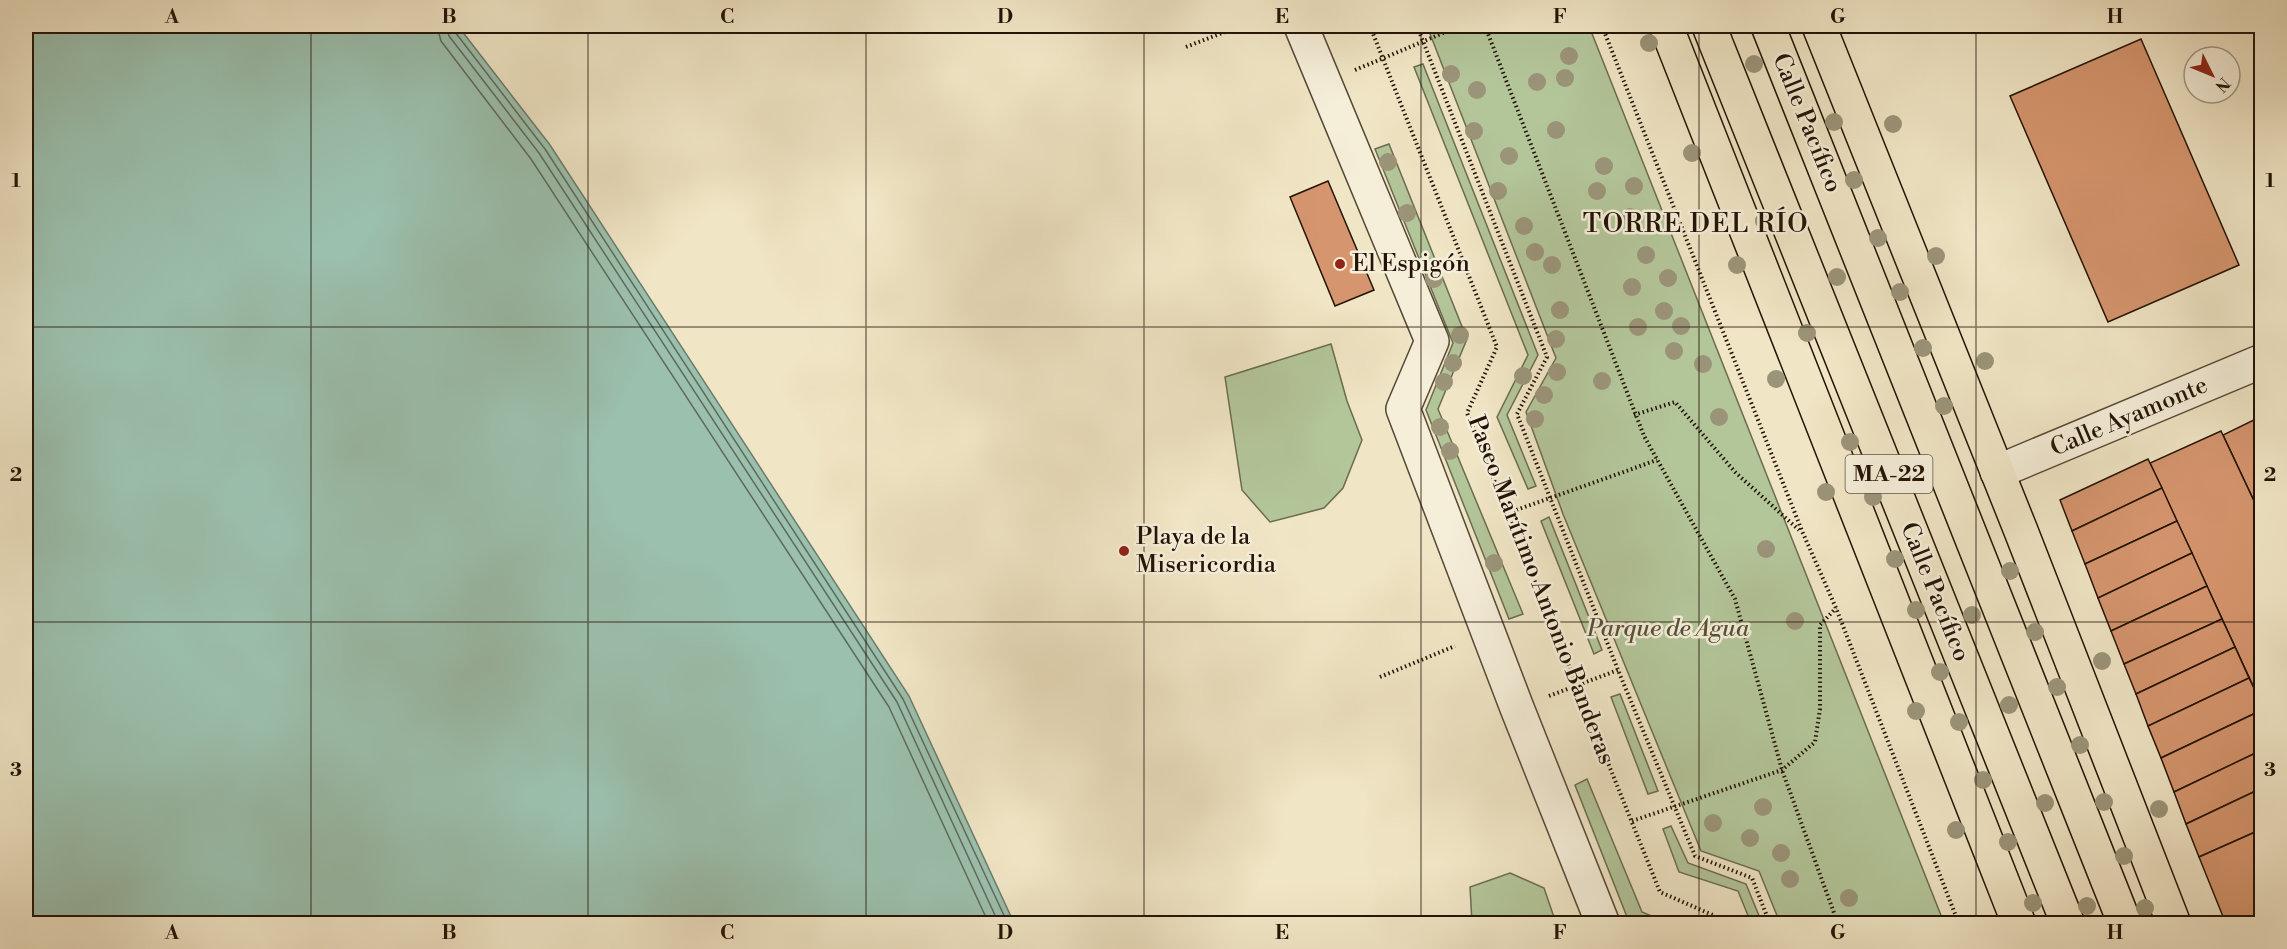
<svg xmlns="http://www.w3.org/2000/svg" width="2287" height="949" viewBox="0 0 2287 949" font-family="'Libre Bodoni',serif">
<rect width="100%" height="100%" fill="#f0e5c5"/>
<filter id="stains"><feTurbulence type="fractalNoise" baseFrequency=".00333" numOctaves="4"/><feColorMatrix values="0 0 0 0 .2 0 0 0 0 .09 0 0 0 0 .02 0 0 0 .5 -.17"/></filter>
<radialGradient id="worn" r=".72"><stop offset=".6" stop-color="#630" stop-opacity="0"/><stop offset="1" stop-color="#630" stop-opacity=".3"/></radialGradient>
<g fill="#b3c69a" stroke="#6b6c50" stroke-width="1.5">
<path d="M1427,26H1589L1944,923H1780L1759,871L1701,851L1563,514L1526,412L1556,358Z"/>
<path d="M1423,64L1538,355L1507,415L1536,486L1528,489L1497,417L1528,355L1414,67Z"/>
<path d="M1389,144L1467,339L1438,409L1523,614L1509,619L1426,410L1453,343L1375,149Z"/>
<path d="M1331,344L1347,401L1362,440L1343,488L1324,508L1270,522L1242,490L1225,377Z"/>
<path d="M1549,517L1602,650L1594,654L1541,521Z"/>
<path d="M1620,694L1658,791L1648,794L1611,697Z"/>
<path d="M1587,779L1642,912L1668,923L1629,922L1575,785Z"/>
<path d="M1671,826L1688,863L1746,884L1762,923H1751L1738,891L1679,872L1663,829Z"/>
<path d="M1510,873L1544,888L1556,923H1472L1470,887Z"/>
</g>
<path fill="#9bc0ae" stroke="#6b7b6b" stroke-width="1.5" d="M26,26H458L550,145L909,696L1014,923H26Z"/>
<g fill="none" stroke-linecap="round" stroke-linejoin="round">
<g stroke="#5f6a5a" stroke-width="1.5">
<path d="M437,26L441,41L531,159L889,707L989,924"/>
<path d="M446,26L449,36L539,153L897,702L999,924"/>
<path d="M454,26L455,32L545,149L903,699L1008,924"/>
</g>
</g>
<g fill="#d5956e" stroke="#231306" stroke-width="1.5">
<path d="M2141,39L2239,265L2108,322L2010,96Z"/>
<path d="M1328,181L1374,290L1335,306L1290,197Z"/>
<path d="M2262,416V518L2223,435Z"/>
<path d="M2221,431L2262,518V705L2150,463Z"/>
<path d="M2148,459L2162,488L2072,531L2060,500Z"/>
<path d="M2162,488L2177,521L2085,564L2072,531Z"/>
<path d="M2177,521L2192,553L2098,598L2085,564Z"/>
<path d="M2192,553L2207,586L2111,631L2098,598Z"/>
<path d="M2207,586L2222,619L2124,664L2111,631Z"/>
<path d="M2222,619L2235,647L2136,694L2124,664Z"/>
<path d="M2235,647L2249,678L2148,726L2136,694Z"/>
<path d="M2249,678L2262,705V710L2161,758L2148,726Z"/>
<path d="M2262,710V750L2174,792L2161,758Z"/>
<path d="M2262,750V788L2186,824L2174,792Z"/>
<path d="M2262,788V829L2199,857L2186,824Z"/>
<path d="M2262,829V924H2226L2199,857Z"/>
</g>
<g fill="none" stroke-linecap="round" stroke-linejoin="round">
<g stroke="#564836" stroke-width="36">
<g id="minor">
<path d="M1301,26L1432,341L1403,409L1517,708L1603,924"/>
<path d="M1997,472L2262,361"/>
</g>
</g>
<g stroke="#231306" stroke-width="36">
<g id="major">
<path d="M1666,26L2019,924"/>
<path d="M1709,26L2068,924"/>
<path d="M1768,26L2125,924"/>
<path d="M1819,26L2021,531L2174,924"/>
</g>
</g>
<g stroke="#231306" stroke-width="4" stroke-dasharray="1.5 3" stroke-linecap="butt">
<path d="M1370,26L1497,347L1467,413L1660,892L1715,916L1718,924"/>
<path d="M1417,26L1547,357L1517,414L1618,670L1695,856L1752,878L1770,924"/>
<path d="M1485,26L1644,436L1735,599L1782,770L1838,924"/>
<path d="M1602,26L1802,531L1836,608L1959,924"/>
<path d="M1186,47L1240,26"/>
<path d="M1355,70L1460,26"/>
<path d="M1634,415L1675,402L1735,472L1799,530"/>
<path d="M1508,513L1657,460"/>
<path d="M1380,677L1455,646"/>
<path d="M1549,696L1618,670"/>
<path d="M1632,821L1782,770L1815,742L1820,709V625L1836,608"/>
</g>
<use href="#minor" stroke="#f5eed9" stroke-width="33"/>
<use href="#major" stroke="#f0e5c5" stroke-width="33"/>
</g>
<g fill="#9b9479">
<circle cx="1649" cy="43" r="9"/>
<circle cx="1569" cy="56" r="9"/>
<circle cx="1754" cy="64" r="9"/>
<circle cx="1451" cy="74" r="9"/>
<circle cx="1565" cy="78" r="9"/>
<circle cx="1537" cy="82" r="9"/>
<circle cx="1477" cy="90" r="9"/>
<circle cx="1834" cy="122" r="9"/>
<circle cx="1893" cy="124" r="9"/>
<circle cx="1556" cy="130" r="9"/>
<circle cx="1474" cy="131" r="9"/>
<circle cx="1692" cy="153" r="9"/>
<circle cx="1509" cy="156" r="9"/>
<circle cx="1388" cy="162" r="9"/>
<circle cx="1604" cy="166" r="9"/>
<circle cx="1854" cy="180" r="9"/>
<circle cx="1634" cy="186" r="9"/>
<circle cx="1498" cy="191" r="9"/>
<circle cx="1597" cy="191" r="9"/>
<circle cx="1407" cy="213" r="9"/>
<circle cx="1630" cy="217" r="9"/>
<circle cx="1764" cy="221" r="9"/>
<circle cx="1524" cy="226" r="9"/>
<circle cx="1878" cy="238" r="9"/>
<circle cx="1535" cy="252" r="9"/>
<circle cx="1646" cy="255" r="9"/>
<circle cx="1936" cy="256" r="9"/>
<circle cx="1552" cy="265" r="9"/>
<circle cx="1737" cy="265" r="9"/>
<circle cx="1837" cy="277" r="9"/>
<circle cx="1668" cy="278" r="9"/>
<circle cx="1434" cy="279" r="9"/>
<circle cx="1632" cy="287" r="9"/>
<circle cx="1900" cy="292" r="9"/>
<circle cx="1560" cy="310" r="9"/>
<circle cx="1664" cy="311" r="9"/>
<circle cx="1681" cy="326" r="9"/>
<circle cx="1638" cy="327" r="9"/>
<circle cx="1807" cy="333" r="9"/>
<circle cx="1460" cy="335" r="9"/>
<circle cx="1556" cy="339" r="9"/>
<circle cx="1923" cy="348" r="9"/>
<circle cx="1674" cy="351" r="9"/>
<circle cx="1985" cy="361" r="9"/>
<circle cx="1453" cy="363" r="9"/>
<circle cx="1703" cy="364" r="9"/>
<circle cx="1557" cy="372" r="9"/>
<circle cx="1523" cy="376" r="9"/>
<circle cx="1776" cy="379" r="9"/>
<circle cx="1602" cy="381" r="9"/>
<circle cx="1444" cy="382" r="9"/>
<circle cx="1544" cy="395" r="9"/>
<circle cx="1944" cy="406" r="9"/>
<circle cx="1719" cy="417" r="9"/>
<circle cx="1535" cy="419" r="9"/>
<circle cx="1440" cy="427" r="9"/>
<circle cx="1850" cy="442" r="9"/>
<circle cx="1450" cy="451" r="9"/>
<circle cx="1915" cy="477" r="9"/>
<circle cx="1826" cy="492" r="9"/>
<circle cx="1873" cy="497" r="9"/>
<circle cx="1766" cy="549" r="9"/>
<circle cx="1895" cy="559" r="9"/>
<circle cx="1494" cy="563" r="9"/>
<circle cx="2010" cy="571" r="9"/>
<circle cx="1916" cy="610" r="9"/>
<circle cx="1972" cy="615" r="9"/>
<circle cx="1795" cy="621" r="9"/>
<circle cx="2035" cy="632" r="9"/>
<circle cx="2102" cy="661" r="9"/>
<circle cx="1940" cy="672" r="9"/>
<circle cx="2057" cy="687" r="9"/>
<circle cx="2009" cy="705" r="9"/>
<circle cx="1916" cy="711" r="9"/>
<circle cx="1959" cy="722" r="9"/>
<circle cx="2080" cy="745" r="9"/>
<circle cx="1983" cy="780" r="9"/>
<circle cx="2104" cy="802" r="9"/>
<circle cx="2045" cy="803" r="9"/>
<circle cx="1763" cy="807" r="9"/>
<circle cx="2159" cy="809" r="9"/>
<circle cx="1713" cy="823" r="9"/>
<circle cx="1956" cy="830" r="9"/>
<circle cx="1750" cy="838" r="9"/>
<circle cx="2008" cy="842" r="9"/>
<circle cx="1781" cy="853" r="9"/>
<circle cx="2124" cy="856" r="9"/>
<circle cx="1790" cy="879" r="9"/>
<circle cx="1849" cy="898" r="9"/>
<circle cx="2033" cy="903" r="9"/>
<circle cx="2087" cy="906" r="9"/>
<circle cx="2145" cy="908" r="9"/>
</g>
<path fill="none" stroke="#231306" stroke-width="1.5" stroke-opacity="0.55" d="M311,26V924M588,26V924M866,26V924M1144,26V924M1421,26V924M1699,26V924M1976,26V924M26,327H2262M26,622H2262"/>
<g fill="#8f2418" stroke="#f5eed9" stroke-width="2">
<circle cx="1340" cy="264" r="6"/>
<circle cx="1124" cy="551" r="6"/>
</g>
<g text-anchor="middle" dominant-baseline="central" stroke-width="5" stroke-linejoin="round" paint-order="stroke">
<rect fill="#f5eed9" stroke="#625545" stroke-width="1.5" x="1845.5" y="455" width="87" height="38" rx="4.5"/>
<g font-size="22" font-weight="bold" fill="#231306">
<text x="1889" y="474">MA-22</text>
</g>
<g font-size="24" fill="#231306" stroke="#f5eed9">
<text transform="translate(1807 123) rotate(68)">Calle Pacífico</text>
<text transform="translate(2129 417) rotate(-23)">Calle Ayamonte</text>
<text transform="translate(1541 590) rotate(69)">Paseo Marítimo Antonio Banderas</text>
<text transform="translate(1935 592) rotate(68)">Calle Pacífico</text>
</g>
<g font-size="24" fill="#231306" stroke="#f5eed9" text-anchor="start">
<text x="1352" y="264">El Espigón</text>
<text x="1136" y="537">Playa de la<tspan x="1136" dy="28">Misericordia</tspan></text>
</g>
<g font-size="24" font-style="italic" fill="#55523a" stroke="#f5eed9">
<text x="1668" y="629">Parque de Agua</text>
</g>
<g font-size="26" letter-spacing="1.5" fill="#231306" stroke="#f5eed9">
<text x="1696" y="224">TORRE DEL RÍO</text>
</g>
</g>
<rect width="2287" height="949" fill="none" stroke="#f0e5c5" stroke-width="66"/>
<g transform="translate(2212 75) rotate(133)"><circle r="28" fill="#f5eed9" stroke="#a19685" stroke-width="1.5"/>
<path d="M0-4.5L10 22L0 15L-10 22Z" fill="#8f2418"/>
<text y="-9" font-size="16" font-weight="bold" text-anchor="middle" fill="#231306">N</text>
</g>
<rect x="33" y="33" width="2221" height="883" fill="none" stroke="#231306" stroke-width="2"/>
<g font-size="20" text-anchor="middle" font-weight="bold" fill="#231306">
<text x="172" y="23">A</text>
<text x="449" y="23">B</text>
<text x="727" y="23">C</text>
<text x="1005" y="23">D</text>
<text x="1282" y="23">E</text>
<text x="1560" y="23">F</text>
<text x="1838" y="23">G</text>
<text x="2115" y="23">H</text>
<text x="16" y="187">1</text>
<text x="2270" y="187">1</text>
<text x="16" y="481">2</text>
<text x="2270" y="481">2</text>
<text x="16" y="776">3</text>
<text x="2270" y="776">3</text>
<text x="172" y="939">A</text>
<text x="449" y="939">B</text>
<text x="727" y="939">C</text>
<text x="1005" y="939">D</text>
<text x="1282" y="939">E</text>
<text x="1560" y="939">F</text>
<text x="1838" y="939">G</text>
<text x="2115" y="939">H</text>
</g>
<rect width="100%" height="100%" filter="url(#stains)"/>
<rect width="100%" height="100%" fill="url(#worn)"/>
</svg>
